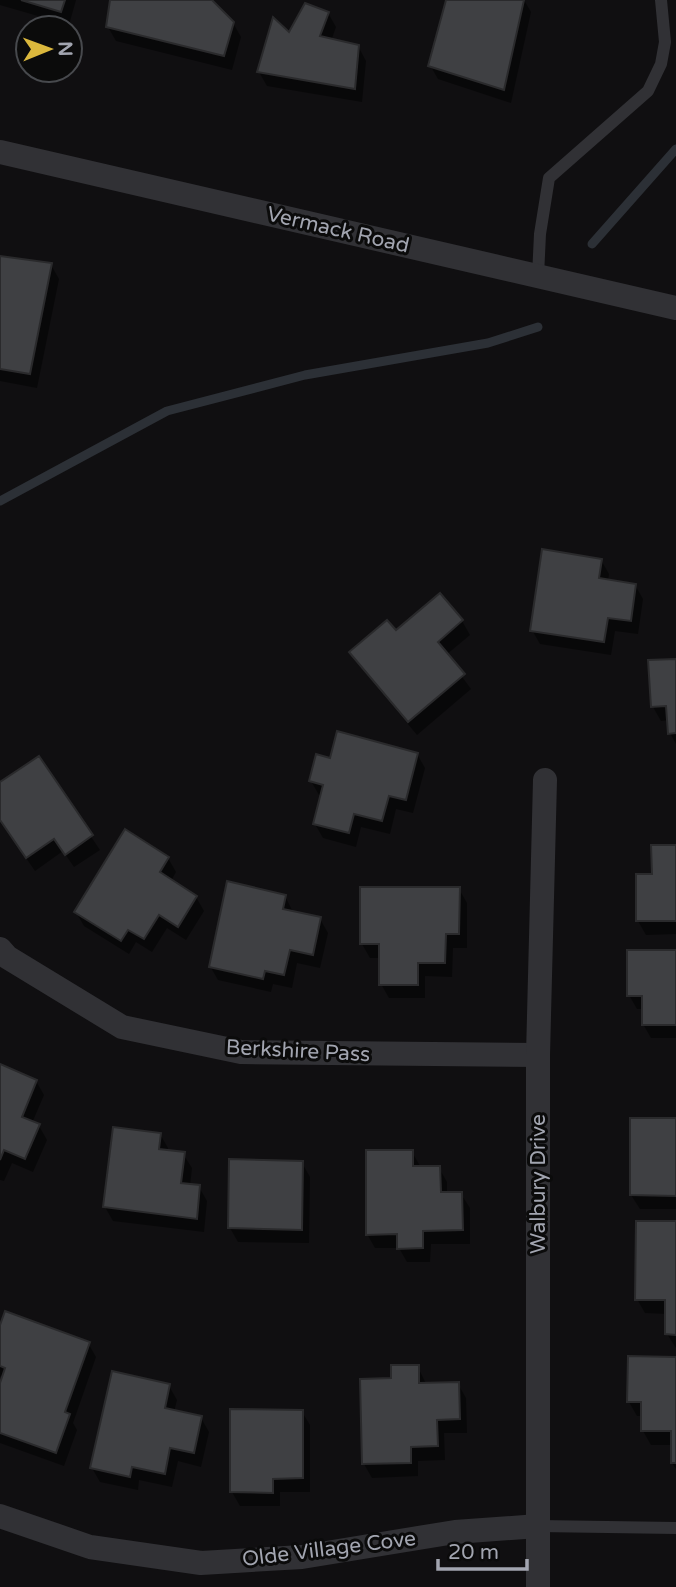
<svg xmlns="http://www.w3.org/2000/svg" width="676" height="1587" viewBox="0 0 676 1587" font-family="'Varela Round',sans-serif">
<rect width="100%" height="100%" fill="#100f11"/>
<g fill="#0007">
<path d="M0,0H76L69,25L0,5Z"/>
<path d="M112,0H210L233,23L241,37L232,70L116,41L108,27Z"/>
<path d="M447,0H524L531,12L511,103L438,79L430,65Z"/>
<path d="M328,13L336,27L331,41L358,46L366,61L362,102L267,86L259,72Z"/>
<path d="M0,258L51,265L59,279L37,388L0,381Z"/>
<path d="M601,560L609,574L608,581L635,585L643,599L638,634L615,631L611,655L540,644L532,630Z"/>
<path d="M440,595L462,621L470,635L446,655L471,689L417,735L360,666L352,652L395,633Z"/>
<path d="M676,660V744L670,733L669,720L661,721L653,707L650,662Z"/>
<path d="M417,754L425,768L413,813L396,809L390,834L361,827L356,847L323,838L315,824L322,795H319L311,781L332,760Z"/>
<path d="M38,758L100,850L74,867L63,851L35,871L0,820V784Z"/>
<path d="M676,846V934L646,935L638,921L654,876Z"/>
<path d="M168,858L176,872L171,881L196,897L204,911L186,940L167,928L152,952L136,942L129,954L84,926L76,912Z"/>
<path d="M459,889L467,903V948H453L452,977L425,976V998H389L381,984V958H370L362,944Z"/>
<path d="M285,896L293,912L320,919L328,933L320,968L297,963L292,988L273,984L271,992L218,980L210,966Z"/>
<path d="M676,952V1038H651L643,1024V1009H637L629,995Z"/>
<path d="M0,1066L36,1081L44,1095L32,1123L39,1126L47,1140L33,1172L12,1163L4,1181L0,1180Z"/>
<path d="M676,1120V1209H640L631,1195Z"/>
<path d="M160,1134L168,1148L167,1152L183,1154L192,1168L190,1186L199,1187L207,1201L204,1232L113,1221L105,1207Z"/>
<path d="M412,1152L420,1166L439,1168L447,1182V1194H461L470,1208V1244H431L430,1262H407L399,1248H375L367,1234Z"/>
<path d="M302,1163L310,1177L309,1243L238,1242L230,1228Z"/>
<path d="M676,1223V1348L667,1334V1314L645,1313L637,1299Z"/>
<path d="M0,1330L88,1343L96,1357L73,1423L77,1430L64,1466L0,1443V1388L4,1378L0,1376Z"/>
<path d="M676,1358V1469L672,1463L673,1445H651L643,1431V1416H637L629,1402Z"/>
<path d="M418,1367L426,1384H458L466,1398L467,1433H444L445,1460L418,1461V1476L372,1478L364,1464L393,1380Z"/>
<path d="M169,1386L177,1400L174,1412L201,1418L209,1432L201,1467L178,1461L172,1487L139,1480L138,1490L100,1482L92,1468Z"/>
<path d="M302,1412L310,1425V1492H280V1506H240L232,1492Z"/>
</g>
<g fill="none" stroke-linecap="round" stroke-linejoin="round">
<g stroke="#2c3036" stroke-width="9">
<path d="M592,244L676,149"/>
<path d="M0,501L167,411L305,375L488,343L538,327"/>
</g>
</g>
<g fill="#3f4043" stroke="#2a2a2c" stroke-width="2">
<path d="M21,0H65L61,12Z"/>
<path d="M110,0H212L234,22L224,56L106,27Z"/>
<path d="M446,0H524L504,90L428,66Z"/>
<path d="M305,3L329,12L320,36L359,45L355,89L257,72L273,17L289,32Z"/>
<path d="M0,256L52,263L30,374L0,369Z"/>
<path d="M542,549L602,559L599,578L636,584L631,621L608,618L604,642L530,631Z"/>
<path d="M440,593L463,620L438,642L465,674L408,722L349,652L387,620L396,630Z"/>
<path d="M676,659V733L668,734L666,706L651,707L648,660Z"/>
<path d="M337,731L418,753L406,800L389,796L382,821L354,814L349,833L313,824L323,785L309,781L316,754L330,758Z"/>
<path d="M39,756L93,835L65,855L54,839L26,858L0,820V782Z"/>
<path d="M125,829L169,857L160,872L197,896L178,927L159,915L144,939L128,930L121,941L74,912Z"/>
<path d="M651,845H676V921H636V874H652Z"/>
<path d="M227,881L286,895L283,909L321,917L313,955L290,950L284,975L265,971L263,979L209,967Z"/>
<path d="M360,887H460L459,934H446L445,963H418V985H379V944H360Z"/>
<path d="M627,950H676V1025H642V996H627Z"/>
<path d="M0,1064L37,1080L22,1117L40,1124L25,1159L4,1150L0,1160Z"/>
<path d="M630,1118H676V1196L630,1195Z"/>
<path d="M113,1127L161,1133L159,1149L185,1152L181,1183L200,1185L197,1219L103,1207Z"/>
<path d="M366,1150H413V1166H440L441,1192H462L463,1230L423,1231V1248L397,1249V1234L366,1235Z"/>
<path d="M229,1159L303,1161L302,1230L228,1228Z"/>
<path d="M636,1221H676V1335L665,1334V1300H635Z"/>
<path d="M5,1311L90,1342L65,1412L70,1414L56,1453L0,1433V1383L5,1368L0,1366V1325Z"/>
<path d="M628,1356L676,1357V1463H671V1431H641V1402H627Z"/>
<path d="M391,1365H419V1383L459,1382L460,1419L437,1420L438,1446L411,1447V1463L362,1464L360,1379L391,1378Z"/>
<path d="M112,1371L170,1384L165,1408L202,1416L194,1453L170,1448L165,1474L132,1467L130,1477L90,1468Z"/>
<path d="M230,1409L303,1410V1478L273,1479V1493L230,1492Z"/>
</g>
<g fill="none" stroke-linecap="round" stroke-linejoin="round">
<g stroke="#313135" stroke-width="12">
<path d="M538,276L540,234L549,178L648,91L661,64L665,42L661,0"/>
<path d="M538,1526L676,1528"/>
</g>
<g stroke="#313135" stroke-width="24">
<path d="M0,152L676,308"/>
<path d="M0,949L7,957L122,1027L241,1052L538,1055"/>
<path d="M0,1516L90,1547L201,1563L302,1557L455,1532L538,1526"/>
<path d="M538,1587V1055L545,780"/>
</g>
</g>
<g text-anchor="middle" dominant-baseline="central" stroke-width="6" stroke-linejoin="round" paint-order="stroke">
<g font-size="21" fill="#a2a5b0" stroke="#0b0b0b">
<text transform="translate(338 230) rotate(13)">Vermack Road</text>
<text transform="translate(298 1051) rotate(3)">Berkshire Pass</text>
<text transform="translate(538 1184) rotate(-90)">Walbury Drive</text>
<text transform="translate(329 1549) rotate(-7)">Olde Village Cove</text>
</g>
</g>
<g transform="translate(49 49) rotate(89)"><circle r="33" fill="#0b0b0b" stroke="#47494d" stroke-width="2"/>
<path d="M0-5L12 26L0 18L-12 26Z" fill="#dbb83d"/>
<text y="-10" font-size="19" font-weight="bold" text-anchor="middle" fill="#a2a5b0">N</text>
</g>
<path d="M438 1559v10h89v-10" fill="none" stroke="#a2a5b0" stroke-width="3.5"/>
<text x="448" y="1559" font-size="21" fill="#a2a5b0" stroke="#0b0b0b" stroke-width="5" paint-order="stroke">20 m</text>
</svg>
